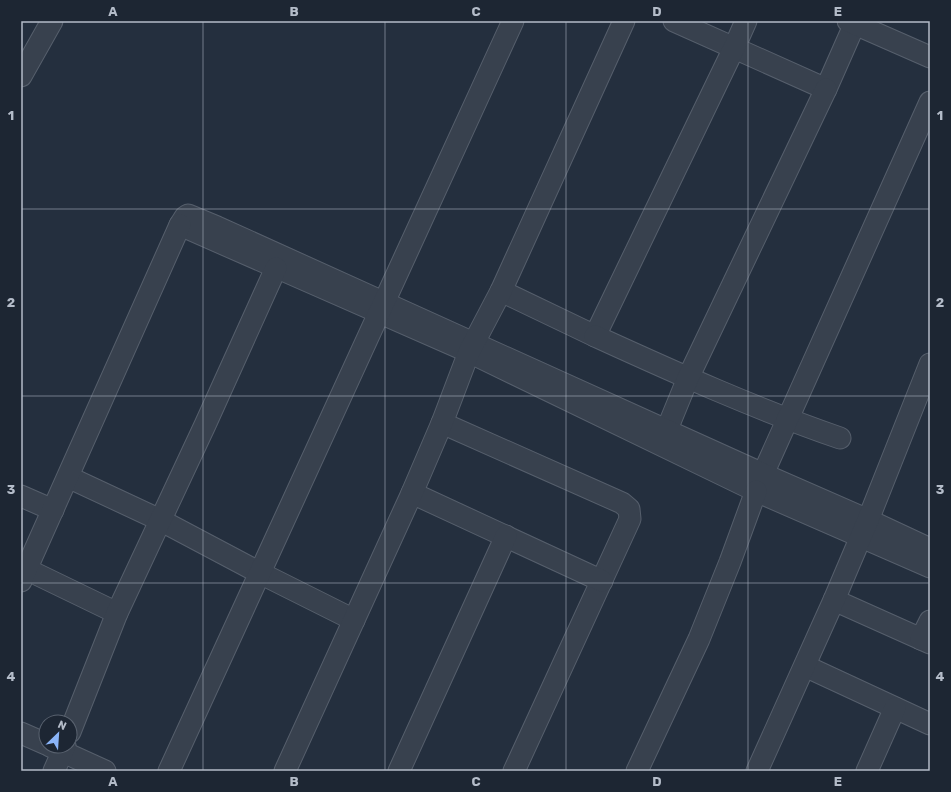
<svg xmlns="http://www.w3.org/2000/svg" width="951" height="792" viewBox="0 0 951 792" font-family="Rubik,sans-serif">
<rect width="100%" height="100%" fill="#242f3e"/>
<g fill="none" stroke-linecap="round" stroke-linejoin="round">
<g stroke="#565f6c" stroke-width="23">
<g id="street">
<path d="M674,21L826,89L856,21"/>
<path d="M848,21L930,57"/>
<path d="M21,76L52,21"/>
<path d="M501,291L595,336L734,48L746,21"/>
<path d="M595,336C676,373 756,409 840,438"/>
<path d="M442,423L622,503L629,509L630,519L514,771"/>
<path d="M661,444L688,378L826,89"/>
<path d="M763,474L930,102"/>
<path d="M68,477L160,520L260,573L354,620"/>
<path d="M412,493L602,581"/>
<path d="M21,496L53,510"/>
<path d="M930,549L868,520L763,474L217,227L188,215L185,217L180,225L469,352L756,491L930,567"/>
<path d="M26,569L117,613"/>
<path d="M21,581L180,225"/>
<path d="M834,600L930,643"/>
<path d="M921,639L930,621"/>
<path d="M805,666L930,724"/>
<path d="M70,732L117,613L205,425L276,268"/>
<path d="M21,733L46,744"/>
<path d="M50,746L105,771"/>
<path d="M54,771L65,746"/>
<path d="M169,771L513,21"/>
<path d="M285,771L412,493L442,423L469,352L501,291L624,21"/>
<path d="M399,771L506,536"/>
<path d="M637,771L699,639L730,562L756,491"/>
<path d="M757,771L834,600L868,520L930,364"/>
<path d="M867,771L895,708"/>
</g>
</g>
<use href="#street" stroke="#38414e" stroke-width="21"/>
</g>
<path fill="none" stroke="#b4bcc9" stroke-width="1" stroke-opacity="0.55" d="M203,21V771M385,21V771M566,21V771M748,21V771M21,209H930M21,396H930M21,583H930"/>
<rect width="951" height="792" fill="none" stroke="#1d2633" stroke-width="44"/>
<g transform="translate(58 734) rotate(25)"><circle r="19" fill="#1d2633" stroke="#59626f"/>
<path d="M0-3L7 15L0 10L-7 15Z" fill="#8ab4f8"/>
<text y="-6" font-size="11" font-weight="bold" text-anchor="middle" fill="#b4bcc9">N</text>
</g>
<rect x="22" y="22" width="907" height="748" fill="none" stroke="#b4bcc9" stroke-width="1.5"/>
<g font-size="13" text-anchor="middle" font-weight="bold" fill="#b4bcc9">
<text x="113" y="16">A</text>
<text x="294" y="16">B</text>
<text x="476" y="16">C</text>
<text x="657" y="16">D</text>
<text x="838" y="16">E</text>
<text x="11" y="120">1</text>
<text x="940" y="120">1</text>
<text x="11" y="307">2</text>
<text x="940" y="307">2</text>
<text x="11" y="494">3</text>
<text x="940" y="494">3</text>
<text x="11" y="681">4</text>
<text x="940" y="681">4</text>
<text x="113" y="786">A</text>
<text x="294" y="786">B</text>
<text x="476" y="786">C</text>
<text x="657" y="786">D</text>
<text x="838" y="786">E</text>
</g>
</svg>
